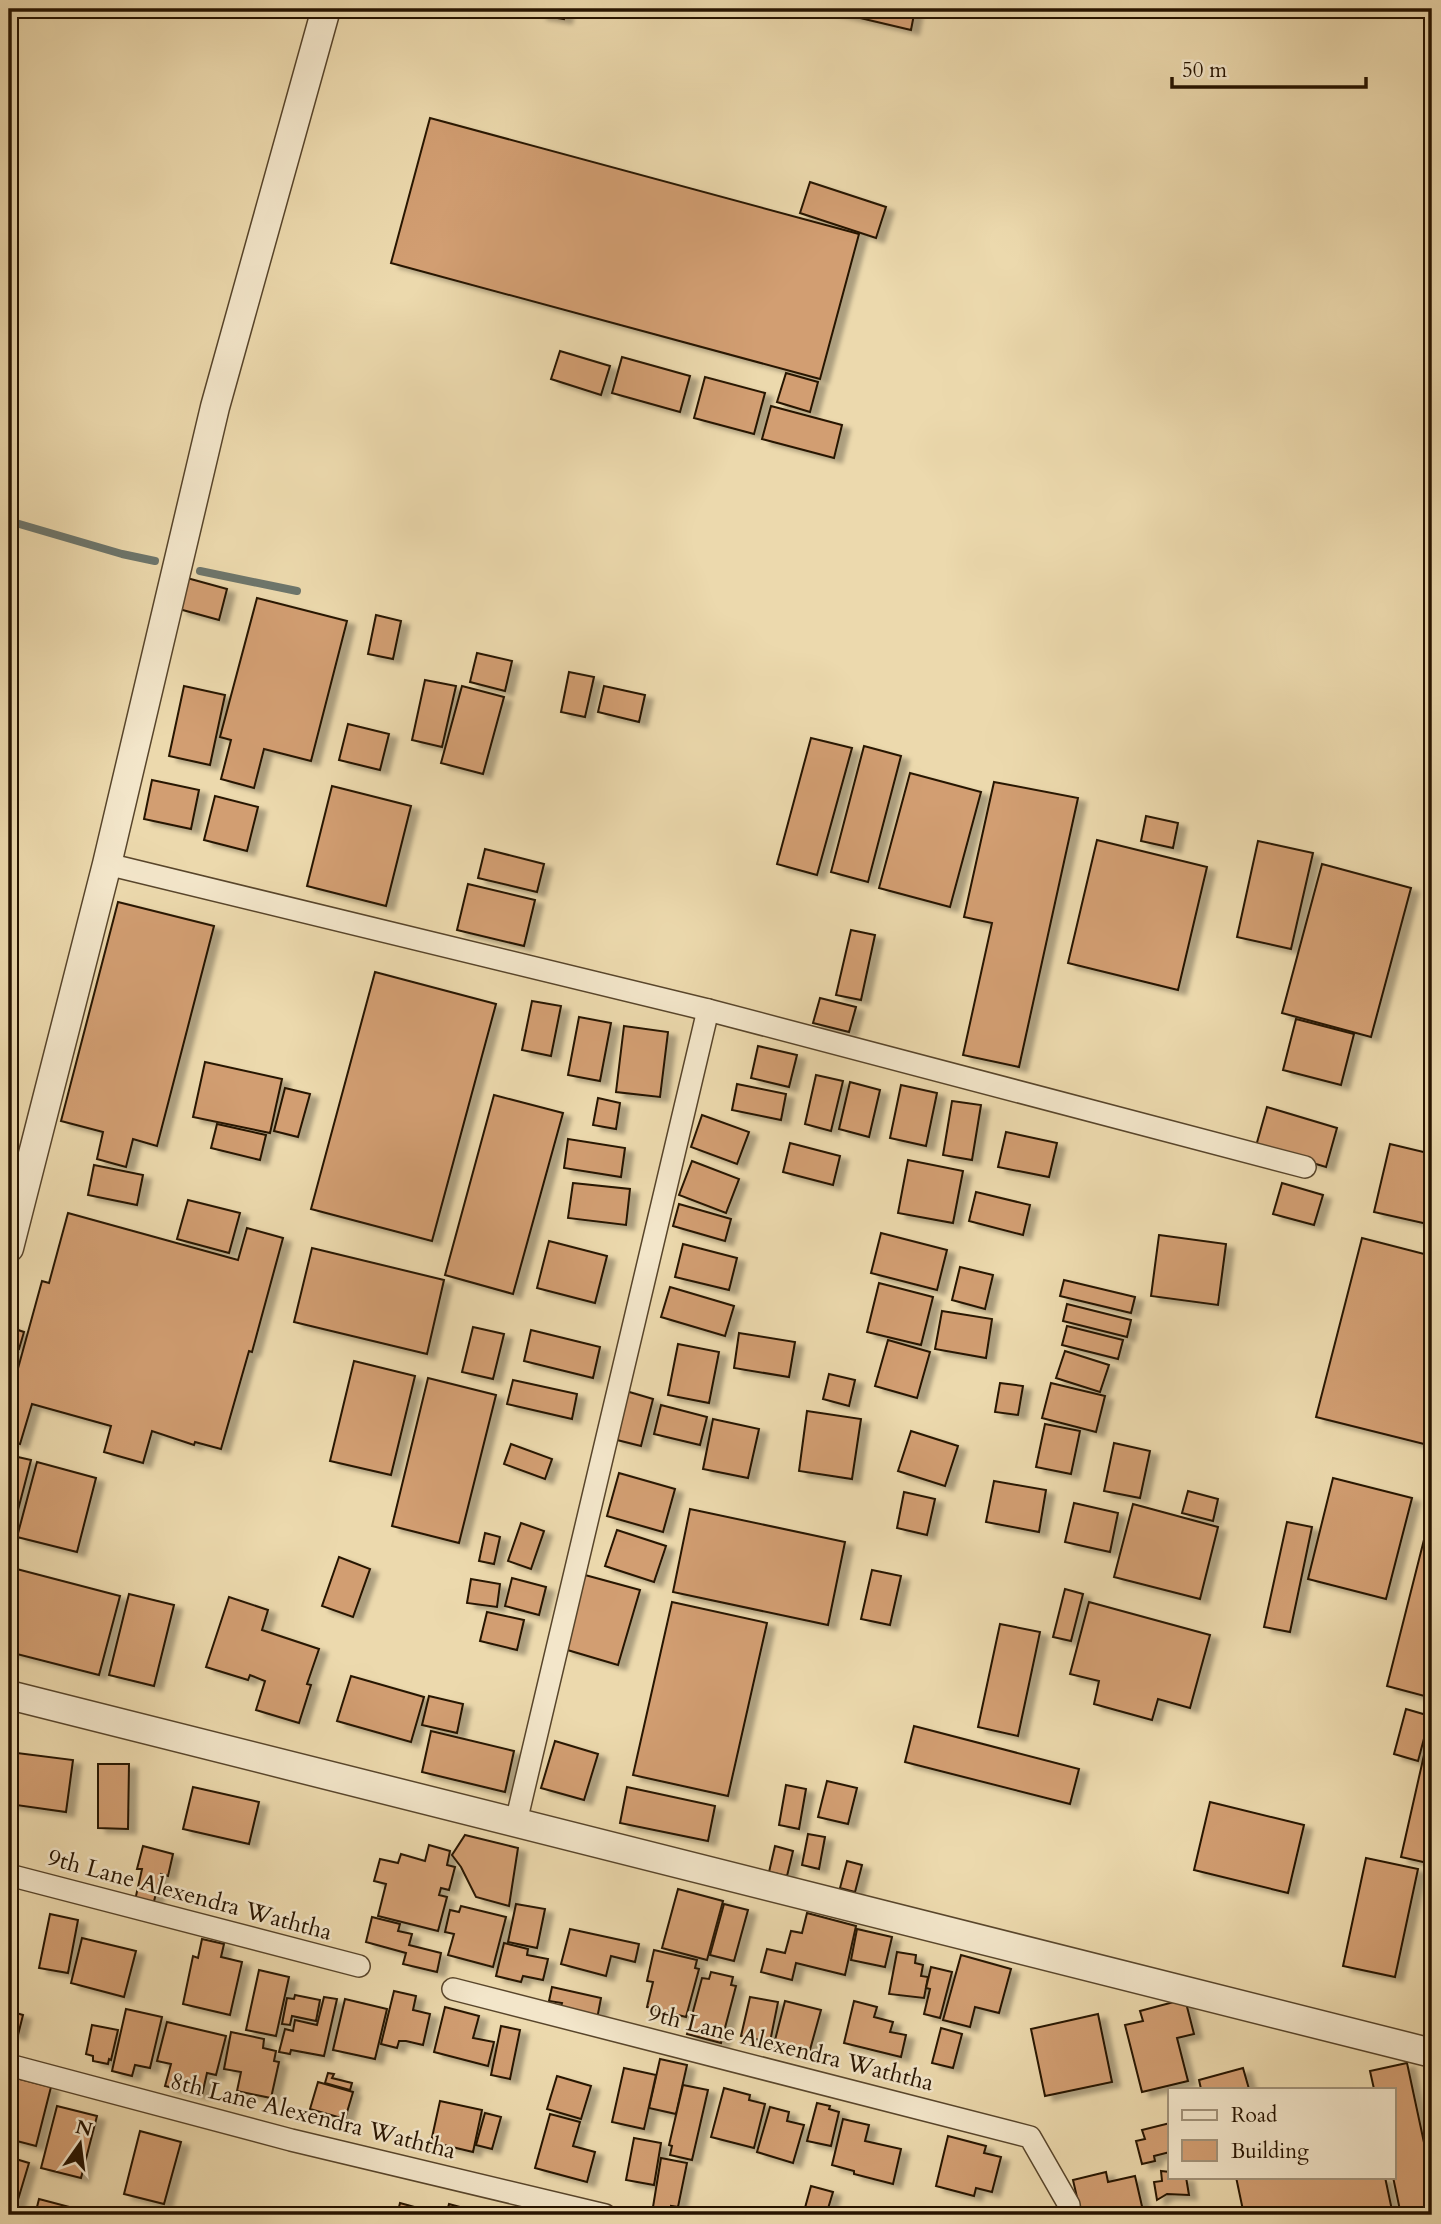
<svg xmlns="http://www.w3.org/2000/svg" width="1441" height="2224" viewBox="0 0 1441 2224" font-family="Cardo,serif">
<defs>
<filter id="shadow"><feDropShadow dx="8" dy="4.5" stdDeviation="2" flood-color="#0004"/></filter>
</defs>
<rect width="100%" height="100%" fill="#ecd9ad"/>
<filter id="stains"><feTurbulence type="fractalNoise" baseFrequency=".00286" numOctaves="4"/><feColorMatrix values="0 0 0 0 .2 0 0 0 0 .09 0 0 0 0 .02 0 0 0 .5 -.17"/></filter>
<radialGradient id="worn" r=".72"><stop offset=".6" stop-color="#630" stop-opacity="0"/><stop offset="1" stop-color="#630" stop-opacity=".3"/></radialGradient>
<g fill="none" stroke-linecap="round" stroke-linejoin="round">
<g stroke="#6d766c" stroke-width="8">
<path d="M9,521L122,554L155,561"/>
<path d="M200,571L297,591"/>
</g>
</g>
<g fill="#d29e72" stroke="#271400" stroke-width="2" filter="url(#shadow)">
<path d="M540,9H566L564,19L539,15Z"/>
<path d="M822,9H915L911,30Z"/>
<path d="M430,118L859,234L820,379L391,263Z"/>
<path d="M810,182L886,207L876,238L800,213Z"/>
<path d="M560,351L610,366L601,395L551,379Z"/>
<path d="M622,357L690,376L680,412L612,393Z"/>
<path d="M786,373L818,382L810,412L777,402Z"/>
<path d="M705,377L765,393L754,434L694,418Z"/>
<path d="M771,406L842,425L834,458L762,439Z"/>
<path d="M187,578L227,589L219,620L179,609Z"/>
<path d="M257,598L347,621L311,761L264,749L254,788L221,779L231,740L220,737Z"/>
<path d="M376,615L401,621L393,659L368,654Z"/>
<path d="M477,653L512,661L505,691L470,682Z"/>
<path d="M569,672L594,677L585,717L561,712Z"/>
<path d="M425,680L456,686L442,747L412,740Z"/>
<path d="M184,686L225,695L210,765L169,756Z"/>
<path d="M462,686L504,697L483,774L441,763Z"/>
<path d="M604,686L645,695L639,722L598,712Z"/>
<path d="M348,724L389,734L380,770L339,760Z"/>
<path d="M811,738L852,748L817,875L777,864Z"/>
<path d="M864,746L901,756L868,882L831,872Z"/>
<path d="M910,773L981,792L950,907L879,888Z"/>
<path d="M152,780L199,790L191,829L144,819Z"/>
<path d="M994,782L1078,798L1019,1067L963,1055L992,923L964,917Z"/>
<path d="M332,786L411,806L386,906L307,886Z"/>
<path d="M215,796L258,807L247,851L204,840Z"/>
<path d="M1146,816L1178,823L1173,848L1141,841Z"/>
<path d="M1097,840L1207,867L1178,990L1068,963Z"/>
<path d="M1258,841L1313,853L1291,949L1237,937Z"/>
<path d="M485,849L544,864L537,892L478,878Z"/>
<path d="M1322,864L1411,888L1371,1037L1282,1013Z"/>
<path d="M468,884L535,900L524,946L457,930Z"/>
<path d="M1432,898V923L1427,922Z"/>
<path d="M118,902L214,926L157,1146L133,1139L126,1167L97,1159L103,1132L61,1121Z"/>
<path d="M851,930L875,935L861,1000L836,995Z"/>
<path d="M375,972L496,1004L432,1241L311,1209Z"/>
<path d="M820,998L856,1007L849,1032L813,1023Z"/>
<path d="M532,1001L561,1006L551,1056L522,1050Z"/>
<path d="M579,1017L611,1023L600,1081L568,1075Z"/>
<path d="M1296,1019L1354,1034L1341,1085L1283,1070Z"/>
<path d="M624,1026L668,1032L660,1097L616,1092Z"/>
<path d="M758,1046L797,1055L789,1087L751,1078Z"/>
<path d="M205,1062L282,1079L270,1133L193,1117Z"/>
<path d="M816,1075L843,1081L831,1131L805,1124Z"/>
<path d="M850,1082L880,1090L869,1137L839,1129Z"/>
<path d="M737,1084L786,1094L781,1120L732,1110Z"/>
<path d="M901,1085L937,1093L926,1146L890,1138Z"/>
<path d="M285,1088L310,1094L298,1137L274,1131Z"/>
<path d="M494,1095L563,1113L513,1294L445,1275Z"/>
<path d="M598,1098L620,1103L616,1129L593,1125Z"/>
<path d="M952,1101L981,1105L972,1160L943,1155Z"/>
<path d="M1267,1107L1337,1128L1326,1167L1256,1146Z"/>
<path d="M702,1115L749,1132L737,1164L691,1147Z"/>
<path d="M217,1124L266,1135L260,1160L211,1148Z"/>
<path d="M1006,1132L1057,1143L1049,1177L998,1167Z"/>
<path d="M568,1139L625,1148L621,1177L564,1168Z"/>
<path d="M790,1143L840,1156L833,1185L783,1172Z"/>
<path d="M1390,1144L1432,1154V1225L1374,1212Z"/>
<path d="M908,1160L963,1171L953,1223L898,1213Z"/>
<path d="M692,1161L739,1179L726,1213L679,1195Z"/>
<path d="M94,1165L143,1175L137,1205L88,1195Z"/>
<path d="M573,1183L630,1189L626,1225L568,1218Z"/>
<path d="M1282,1183L1323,1195L1314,1225L1273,1214Z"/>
<path d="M976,1192L1030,1205L1023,1235L969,1221Z"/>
<path d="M188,1200L240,1213L229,1253L177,1239Z"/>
<path d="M679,1204L731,1219L725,1241L673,1226Z"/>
<path d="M68,1213L238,1260L247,1228L283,1238L252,1352L249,1351L221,1449L195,1442L194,1445L152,1431L143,1463L104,1452L111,1426L32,1404L20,1444L9,1441V1381L14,1383L42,1281L49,1283Z"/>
<path d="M881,1233L947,1250L937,1290L871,1273Z"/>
<path d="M1159,1235L1226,1244L1218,1305L1151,1296Z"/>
<path d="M1362,1238L1432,1256V1446L1316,1417Z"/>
<path d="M549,1241L607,1256L595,1303L537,1288Z"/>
<path d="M683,1244L737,1258L729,1290L675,1277Z"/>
<path d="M312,1248L444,1280L427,1354L294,1322Z"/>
<path d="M960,1267L993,1275L985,1309L952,1300Z"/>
<path d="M1064,1280L1135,1297L1131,1313L1060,1296Z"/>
<path d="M879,1283L933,1297L921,1345L867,1332Z"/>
<path d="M670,1287L734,1306L725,1336L661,1317Z"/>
<path d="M1067,1304L1131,1320L1127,1337L1063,1321Z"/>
<path d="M942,1311L992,1319L986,1358L935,1349Z"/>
<path d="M1067,1326L1123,1340L1118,1359L1062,1345Z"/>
<path d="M9,1327L24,1332L19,1349L9,1346Z"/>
<path d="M473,1327L504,1334L493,1379L462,1372Z"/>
<path d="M531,1330L600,1347L593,1378L524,1361Z"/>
<path d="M739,1333L795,1342L789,1377L734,1368Z"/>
<path d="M888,1340L930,1352L917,1398L875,1386Z"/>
<path d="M678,1344L719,1352L709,1403L668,1395Z"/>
<path d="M9,1351L18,1353L13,1373L9,1372Z"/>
<path d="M1065,1351L1109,1365L1100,1392L1056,1378Z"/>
<path d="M354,1361L415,1376L391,1475L330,1461Z"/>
<path d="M829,1374L855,1380L849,1406L823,1399Z"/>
<path d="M428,1378L496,1395L459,1543L392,1526Z"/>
<path d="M513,1380L577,1394L572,1419L507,1404Z"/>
<path d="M1000,1383L1023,1386L1018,1415L995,1412Z"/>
<path d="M1051,1383L1105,1396L1096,1432L1042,1418Z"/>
<path d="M626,1391L653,1399L641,1446L613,1439Z"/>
<path d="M661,1405L707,1417L700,1445L654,1434Z"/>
<path d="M807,1411L861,1419L852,1479L799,1471Z"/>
<path d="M713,1419L759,1429L748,1478L703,1469Z"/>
<path d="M1045,1424L1080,1431L1071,1474L1036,1467Z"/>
<path d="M911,1431L958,1446L945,1486L898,1471Z"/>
<path d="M1114,1443L1150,1451L1140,1498L1104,1491Z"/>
<path d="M511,1444L552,1459L545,1479L504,1464Z"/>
<path d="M9,1455L31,1460L12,1533H9Z"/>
<path d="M37,1462L96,1478L77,1552L17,1537Z"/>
<path d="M619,1473L675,1489L663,1532L607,1516Z"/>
<path d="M1333,1478L1412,1498L1386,1599L1308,1579Z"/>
<path d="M994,1481L1046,1490L1039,1532L986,1522Z"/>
<path d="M1188,1491L1218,1499L1213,1521L1182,1513Z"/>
<path d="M904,1492L935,1499L927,1535L897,1528Z"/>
<path d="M1074,1503L1118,1513L1110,1552L1065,1542Z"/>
<path d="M1133,1504L1218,1527L1200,1599L1114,1577Z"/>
<path d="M690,1509L845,1542L828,1625L673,1592Z"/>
<path d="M1430,1516L1432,1517V1698L1387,1686Z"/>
<path d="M1287,1522L1312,1527L1290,1632L1264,1627Z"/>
<path d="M521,1523L544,1531L531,1569L508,1561Z"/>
<path d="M617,1530L666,1546L654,1582L605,1566Z"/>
<path d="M485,1533L500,1537L494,1564L479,1561Z"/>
<path d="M339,1557L370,1569L353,1617L322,1606Z"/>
<path d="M9,1567L120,1596L99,1675L9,1652Z"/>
<path d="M872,1570L901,1576L890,1625L861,1619Z"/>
<path d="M585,1575L640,1590L618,1665L564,1649Z"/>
<path d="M512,1578L546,1587L539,1615L505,1606Z"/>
<path d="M471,1579L500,1584L497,1607L467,1603Z"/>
<path d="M1065,1589L1083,1594L1071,1641L1053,1637Z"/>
<path d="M129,1594L174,1605L154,1686L109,1675Z"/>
<path d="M229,1597L268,1610L262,1630L319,1649L307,1684L311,1685L299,1723L256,1710L265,1681L250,1675L248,1680L206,1667Z"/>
<path d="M672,1602L767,1623L728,1796L633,1775Z"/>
<path d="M1089,1602L1210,1635L1190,1708L1158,1699L1152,1720L1094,1704L1099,1681L1070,1674Z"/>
<path d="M487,1612L524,1620L517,1650L480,1641Z"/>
<path d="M1000,1624L1040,1632L1018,1736L978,1727Z"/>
<path d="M351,1676L424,1697L411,1742L337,1721Z"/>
<path d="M429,1696L463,1704L457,1733L422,1725Z"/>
<path d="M1406,1709L1430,1716L1418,1761L1394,1754Z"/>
<path d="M914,1726L1079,1769L1070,1804L905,1762Z"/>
<path d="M431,1731L514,1751L505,1792L422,1772Z"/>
<path d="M555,1741L598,1754L584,1800L541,1788Z"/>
<path d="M9,1752L73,1760L66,1812L9,1804Z"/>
<path d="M1424,1755L1432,1757V1864L1401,1857Z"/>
<path d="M98,1764H129L128,1829L98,1828Z"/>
<path d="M827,1781L857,1788L848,1824L818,1817Z"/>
<path d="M786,1785L806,1789L799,1829L779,1825Z"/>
<path d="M193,1787L259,1802L249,1844L183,1829Z"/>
<path d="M627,1787L715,1806L708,1841L620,1823Z"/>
<path d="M1210,1802L1304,1825L1288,1893L1194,1870Z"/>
<path d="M808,1834L825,1837L819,1869L802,1865Z"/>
<path d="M465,1835L518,1848L509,1906L476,1897L461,1867L452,1855Z"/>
<path d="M429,1845L450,1851L447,1865L455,1867L449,1890L441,1888L439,1895L447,1897L438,1931L378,1916L386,1884L374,1881L380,1859L398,1863L401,1854L425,1861Z"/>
<path d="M143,1846L173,1854L168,1876L161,1874L152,1909L134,1905L142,1869H137Z"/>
<path d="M775,1846L793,1851L787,1876L769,1872Z"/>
<path d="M1366,1858L1418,1869L1395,1977L1343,1966Z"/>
<path d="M847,1861L862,1865L855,1892L840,1888Z"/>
<path d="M678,1889L723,1901L707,1960L662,1948Z"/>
<path d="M516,1904L545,1909L537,1948L508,1942Z"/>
<path d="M724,1904L748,1910L734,1961L710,1955Z"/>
<path d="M461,1906L506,1917L493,1967L448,1955L454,1934L445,1932L450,1910L459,1912Z"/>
<path d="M807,1913L856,1926L845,1975L796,1963L792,1980L761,1972L767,1949L785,1953L791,1931L802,1933Z"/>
<path d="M50,1914L78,1920L68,1973L39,1968Z"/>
<path d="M372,1917L400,1924L398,1931L412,1934L409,1945L441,1953L437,1972L403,1964L406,1953L366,1942Z"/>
<path d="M570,1929L639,1944L635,1962L611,1956L606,1976L561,1964Z"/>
<path d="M857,1929L892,1937L885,1967L851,1960Z"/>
<path d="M82,1938L136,1951L124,1997L71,1983Z"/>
<path d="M202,1939L224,1944L221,1957L242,1962L230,2015L183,2004L193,1956L198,1958Z"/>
<path d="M504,1943L528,1949L527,1955L548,1959L543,1980L523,1976L521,1982L496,1976Z"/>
<path d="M654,1950L697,1960L695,1968L699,1969L686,2017L647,2007L653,1982L647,1981Z"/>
<path d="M897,1952L916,1955L915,1963L923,1965L921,1976L928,1977L924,1998L889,1994Z"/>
<path d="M961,1955L1011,1969L999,2013L975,2007L970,2027L943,2020Z"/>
<path d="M931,1967L952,1972L940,2018L924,2014L930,1989L926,1988Z"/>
<path d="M259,1970L289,1977L276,2036L246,2030Z"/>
<path d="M711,1972L733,1977L731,1985L736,1986L721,2043L687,2034L702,1978L709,1979Z"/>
<path d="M552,1987L601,1998L597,2019L560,2010L562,2003L549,2001Z"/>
<path d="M394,1991L416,1996L413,2010L430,2014L423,2045L406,2041H399L397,2048L381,2044Z"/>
<path d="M295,1995L320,2000L316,2021L292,2016L290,2025L282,2024L287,1998L294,1999Z"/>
<path d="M324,1997L337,1999L324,2056L291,2050L290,2054L279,2052L285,2029L293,2031L295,2020L317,2025Z"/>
<path d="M750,1997L778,2002L770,2042L741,2036Z"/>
<path d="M345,1999L387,2009L375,2059L333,2050Z"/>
<path d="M1185,1999L1194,2034L1177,2038L1188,2081L1142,2092L1125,2025L1143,2021L1140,2011Z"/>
<path d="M785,2001L821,2010L808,2057L773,2048Z"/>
<path d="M854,2001L877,2007L874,2017L893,2022L890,2032L906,2035L901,2057L844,2043Z"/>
<path d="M445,2007L479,2016L473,2038L494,2042L488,2066L434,2052Z"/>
<path d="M126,2009L162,2017L150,2068L135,2065L132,2076L112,2071Z"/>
<path d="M9,2011L23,2015L18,2035L9,2032Z"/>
<path d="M1098,2014L1112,2082L1045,2096L1031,2029Z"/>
<path d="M167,2022L226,2036L216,2075L207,2073L202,2095L165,2086L171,2064L157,2061Z"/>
<path d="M92,2025L118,2030L111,2060L109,2059L108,2064L93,2061V2056L86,2054Z"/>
<path d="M501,2026L520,2030L510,2079L491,2075Z"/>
<path d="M941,2028L962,2034L953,2068L932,2063Z"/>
<path d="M231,2032L264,2039L263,2048L276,2051L274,2061L279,2062L271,2098L237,2091L241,2072L224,2069Z"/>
<path d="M660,2059L687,2065L676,2114L649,2108Z"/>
<path d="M1407,2063L1432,2180V2215H1401L1393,2177L1394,2089H1374L1370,2071Z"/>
<path d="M624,2068L656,2075L644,2129L612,2122Z"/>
<path d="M1243,2068L1249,2089H1201L1199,2080Z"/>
<path d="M328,2073L334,2074L332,2078L352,2083L350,2090L325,2083Z"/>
<path d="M557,2076L591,2086L581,2119L547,2109Z"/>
<path d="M12,2077L51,2087L36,2146L9,2139V2089Z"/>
<path d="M318,2082L353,2092L345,2119L310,2109Z"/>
<path d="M683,2085L708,2090L692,2160L670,2155L672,2146L669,2145Z"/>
<path d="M724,2088L750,2095L749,2100L765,2104L754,2148L711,2137Z"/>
<path d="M440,2101L482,2110L473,2152L431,2142Z"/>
<path d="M817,2103L830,2106L829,2109L839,2112L831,2146L807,2141Z"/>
<path d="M57,2106L97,2116L81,2178L41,2168Z"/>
<path d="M770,2107L789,2112L787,2121L804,2125L793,2163L757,2152Z"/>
<path d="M485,2113L501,2117L492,2149L476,2145Z"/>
<path d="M550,2114L580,2122L573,2146L595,2152L587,2182L535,2168Z"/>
<path d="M843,2119L869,2125L865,2141L901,2149L893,2184L854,2174V2171L832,2165Z"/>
<path d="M1170,2123V2152L1154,2156L1155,2161L1142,2164L1136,2141L1145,2139L1142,2130Z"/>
<path d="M140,2131L181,2142L164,2204L124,2194Z"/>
<path d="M948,2136L986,2146L984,2153L1001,2157L992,2192L976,2188L974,2196L936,2186Z"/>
<path d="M634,2138L661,2143L654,2185L626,2180Z"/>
<path d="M9,2157L29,2163L14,2213L9,2211Z"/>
<path d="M661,2158L687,2163L678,2207L671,2206L670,2215L652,2213Z"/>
<path d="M1161,2171L1170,2172V2177H1186L1189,2195L1167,2194L1157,2200L1154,2182L1162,2181Z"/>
<path d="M1106,2172L1108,2182L1135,2176L1144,2215H1081L1073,2180Z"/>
<path d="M1236,2177H1385L1393,2215H1244Z"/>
<path d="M811,2186L833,2192L826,2215H803Z"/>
<path d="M39,2199L96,2214V2215H35Z"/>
<path d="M400,2203L443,2215H397Z"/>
<path d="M449,2204L482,2213V2215H446Z"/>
<path d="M197,2209L222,2215H196Z"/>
<path d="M903,2210L924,2215H901Z"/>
</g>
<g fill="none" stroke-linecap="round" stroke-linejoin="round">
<g stroke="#58452b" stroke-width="24">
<g id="minor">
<path d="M107,864L708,1010L1305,1167"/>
<path d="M516,1822L708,1010"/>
<path d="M9,1875L359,1966"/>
<path d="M453,1989L1030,2137L1069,2205L1070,2215"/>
<path d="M9,2065L291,2140L605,2215"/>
</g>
</g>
<g stroke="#58452b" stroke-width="31">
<g id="tertiary">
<path d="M9,1248L107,864L215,407L326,9"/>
<path d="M9,1695L1432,2053"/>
</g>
</g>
<use href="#minor" stroke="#f3e6ca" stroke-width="21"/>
<use href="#tertiary" stroke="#f3e6ca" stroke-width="28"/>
</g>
<g text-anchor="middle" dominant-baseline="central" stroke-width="5" stroke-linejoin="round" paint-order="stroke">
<g font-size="24" fill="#271400" stroke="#f3e6ca">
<text transform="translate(190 1895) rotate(15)">9th Lane Alexendra Waththa</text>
<text transform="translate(791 2048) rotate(14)">9th Lane Alexendra Waththa</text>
<text transform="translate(313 2116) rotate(14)">8th Lane Alexendra Waththa</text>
</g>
</g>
<rect width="1441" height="2224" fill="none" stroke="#ecd9ad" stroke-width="35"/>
<rect x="10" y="10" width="1420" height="2203" fill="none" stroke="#271400" stroke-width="3.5"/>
<rect x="18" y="18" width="1406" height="2189" fill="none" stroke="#271400" stroke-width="2"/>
<rect x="1168" y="2088" width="228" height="91" fill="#f3e6ca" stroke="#a19279" stroke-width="2"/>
<rect x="1182" y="2110" width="35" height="10" fill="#f3e6ca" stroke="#a19279" stroke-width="2"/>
<text x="1231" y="2122" font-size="21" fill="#271400">Road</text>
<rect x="1182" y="2140" width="35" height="21" fill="#d29e72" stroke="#a19279" stroke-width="2"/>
<text x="1231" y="2158" font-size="21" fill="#271400">Building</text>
<g transform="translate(80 2144) rotate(14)" stroke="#f3e6ca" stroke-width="5" paint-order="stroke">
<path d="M0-5L12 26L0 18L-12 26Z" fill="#271400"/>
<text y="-10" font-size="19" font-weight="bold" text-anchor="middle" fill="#271400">N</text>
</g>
<path d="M1172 77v10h194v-10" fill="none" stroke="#271400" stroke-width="3.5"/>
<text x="1182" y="77" font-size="21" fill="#271400" stroke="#f3e6ca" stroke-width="5" paint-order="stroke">50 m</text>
<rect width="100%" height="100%" filter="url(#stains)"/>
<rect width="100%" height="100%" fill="url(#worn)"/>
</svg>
